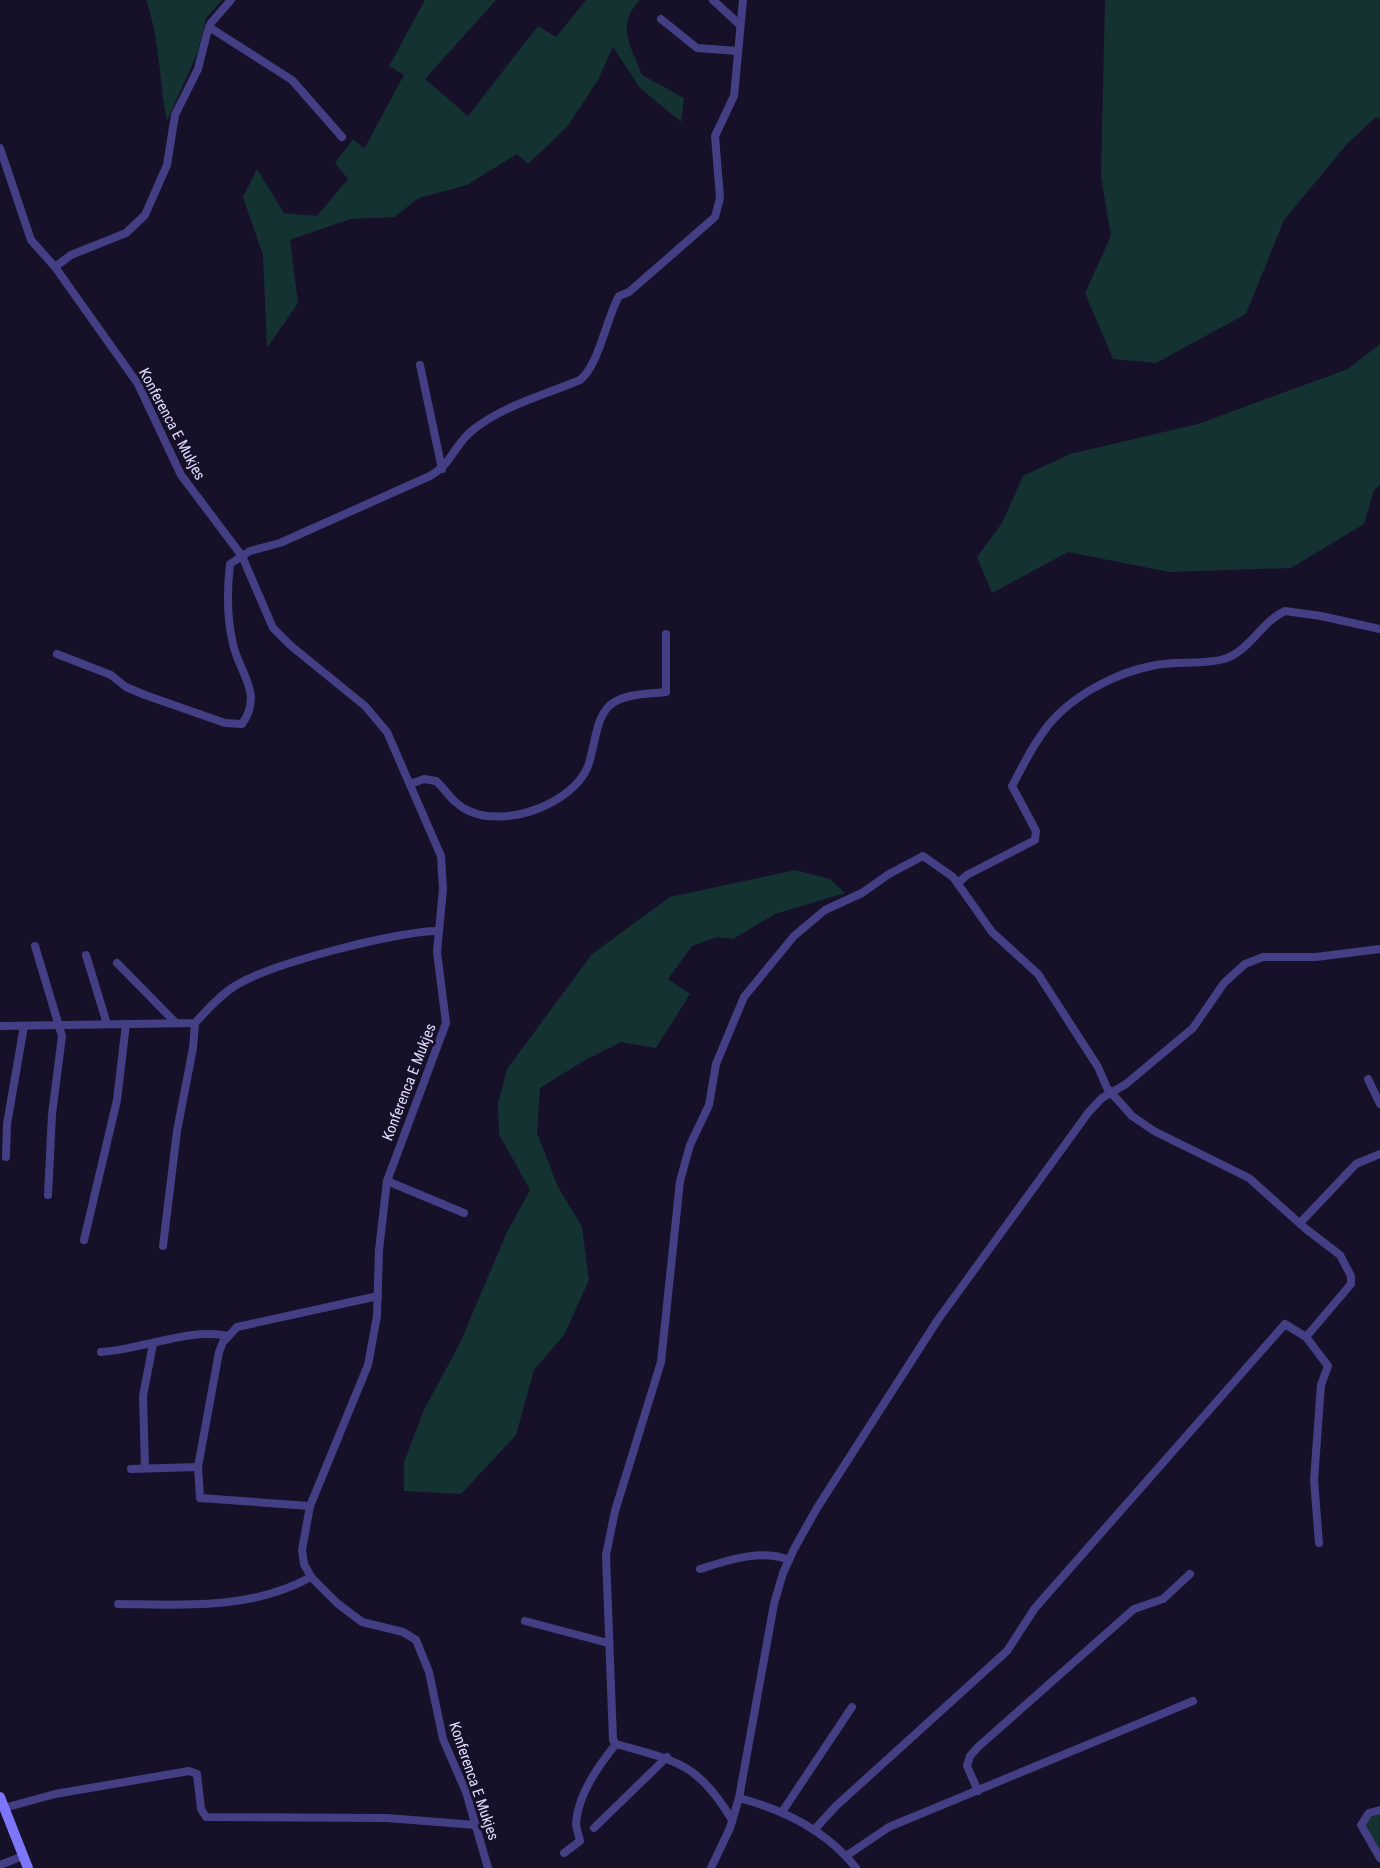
<svg xmlns="http://www.w3.org/2000/svg" width="1380" height="1868" viewBox="0 0 1380 1868" font-family="'Roboto Condensed',sans-serif">
<rect width="100%" height="100%" fill="#161128"/>
<g fill="#153232">
<path d="M146,0H222L206,18L197,54L167,121C159,81 160,39 146,0Z"/>
<path d="M425,0H496L425,79L468,116L538,26L556,37L586,0H640C615,26 631,46 642,75L684,98L681,122L640,88L613,47L598,80L567,127L528,164L517,154L467,185L419,198L394,217L350,219L290,240L298,303L267,348L263,255L243,197L257,169L284,213L317,216L348,179L335,163L353,139L364,149L404,75L389,66Z"/>
<path d="M1105,0H1380V119L1376,117L1347,144L1284,220L1246,314L1156,363L1113,359L1085,293L1111,236L1101,177Z"/>
<path d="M1380,344V485L1374,490L1364,524L1291,568L1169,572L1068,552L992,593L977,557L1002,523L1023,476L1070,454L1198,424L1348,369Z"/>
<path d="M795,870L830,879L845,893L775,914L733,939L717,937L692,946L668,979L690,994L656,1048L621,1042L585,1060L540,1088L537,1133L558,1187L582,1227L589,1280L564,1335L534,1370L516,1435L461,1494L404,1491V1462L424,1410L460,1343L507,1232L530,1190L499,1134L498,1103L507,1069L592,954L670,897Z"/>
<path d="M1380,1814V1851L1365,1825L1371,1817Z"/>
</g>
<g fill="none" stroke-linecap="round" stroke-linejoin="round">
<g stroke="#443f85" stroke-width="8">
<path d="M713,0L740,25"/>
<path d="M661,19L697,48L738,51"/>
<path d="M209,27L292,80L342,137"/>
<path d="M0,148L31,240L55,267L138,384L181,475L242,556L273,628L290,645L365,706L387,732L441,856L443,889L437,952L446,1023L387,1181L379,1250L377,1316L368,1365L310,1506L302,1550L304,1564L311,1577L337,1603L362,1622L403,1632L416,1640L429,1672L443,1739L466,1792L488,1868"/>
<path d="M55,267L71,255L126,233L145,215L167,165L175,115L198,69L207,33L211,23L231,0"/>
<path d="M420,365L442,469"/>
<path d="M57,654L111,675L126,687L145,695L225,723L242,724C264,693 239,673 233,644C227,619 227,590 230,564L250,551L280,543L430,476C453,463 454,444 474,429C505,405 544,395 580,380C599,365 606,319 619,296L629,292L715,217L720,198L715,136L734,96L743,0"/>
<path d="M410,784L424,779L436,781C448,792 453,804 469,811C506,828 573,804 588,766C595,747 595,720 609,706C623,693 649,694 666,692V634"/>
<path d="M958,883L967,875L1035,840L1036,831L1012,786C1022,768 1031,748 1044,731C1068,697 1116,672 1156,665C1178,661 1203,665 1224,659C1250,651 1262,621 1285,611L1321,616L1380,629"/>
<path d="M35,946L62,1036L52,1114L48,1195"/>
<path d="M86,955L107,1024"/>
<path d="M117,963L176,1023"/>
<path d="M0,1026L195,1023C207,1010 220,995 235,986C269,964 397,931 438,931"/>
<path d="M1368,1079L1380,1104"/>
<path d="M6,1157L7,1124L24,1026"/>
<path d="M387,1181L464,1213"/>
<path d="M1300,1223L1356,1164L1380,1154"/>
<path d="M84,1240L117,1100L126,1024"/>
<path d="M163,1246L177,1131L193,1048L195,1023"/>
<path d="M101,1352C141,1350 190,1327 228,1336"/>
<path d="M145,1468L143,1396L153,1344"/>
<path d="M131,1469L198,1467"/>
<path d="M310,1506L200,1498L198,1467L219,1352L223,1342L237,1327L378,1296"/>
<path d="M700,1569C726,1561 762,1548 789,1560"/>
<path d="M118,1604C184,1605 251,1610 311,1577"/>
<path d="M525,1621L608,1643"/>
<path d="M978,1791L967,1766L970,1756L978,1747L1134,1609L1163,1599L1190,1574"/>
<path d="M739,1798C784,1810 827,1831 856,1868"/>
<path d="M4,1808L55,1794L189,1771L197,1774L201,1809L206,1817L387,1818L476,1825"/>
<path d="M1380,1810L1369,1813L1361,1825L1380,1858"/>
<path d="M782,1812L852,1707"/>
<path d="M732,1820C698,1762 675,1761 616,1744L613,1740L606,1555L615,1511L661,1362L680,1181L690,1145L709,1105L716,1064L744,997L794,936L825,910L862,893L889,874L923,856L953,877L992,932L1038,974L1098,1067L1107,1088L1132,1116L1154,1131L1249,1178L1306,1229L1340,1255L1351,1276V1284L1306,1337"/>
<path d="M594,1828L667,1757"/>
<path d="M814,1830L836,1806L1007,1651L1035,1608L1285,1324L1306,1337L1328,1366L1321,1385L1314,1480L1319,1543"/>
<path d="M564,1853L580,1841C579,1835 576,1829 576,1823C578,1794 599,1765 616,1744"/>
<path d="M846,1856L889,1827L1193,1701"/>
<path d="M0,1865L23,1856"/>
<path d="M711,1868L730,1828L739,1798L774,1604L783,1573L794,1549L817,1508L937,1321L1088,1113L1102,1098L1126,1084L1193,1028L1224,983L1245,964L1263,957H1316L1380,949"/>
</g>
<path stroke="#7e76f9" stroke-width="10" d="M0,1797L28,1868"/>
</g>
<g text-anchor="middle" dominant-baseline="central" stroke-width="6" stroke-linejoin="round" paint-order="stroke">
<g font-size="15" fill="#e0dafd" stroke="#161128">
<text transform="translate(172 424) rotate(62)">Konferenca E Mukjes</text>
<text transform="translate(409 1082) rotate(-69)">Konferenca E Mukjes</text>
<text transform="translate(474 1781) rotate(71)">Konferenca E Mukjes</text>
</g>
</g>
</svg>
